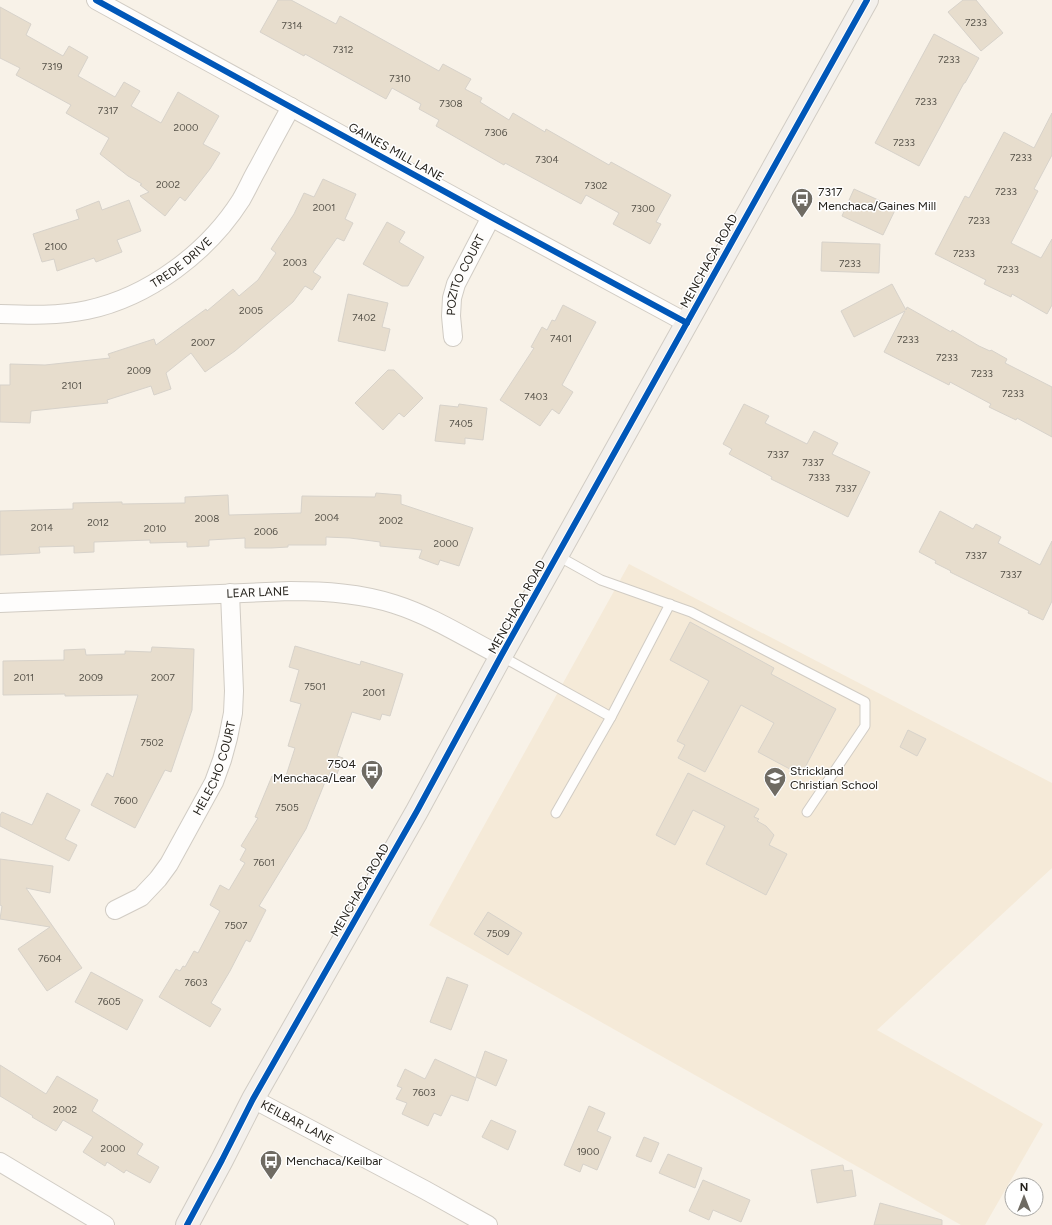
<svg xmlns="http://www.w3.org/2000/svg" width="1052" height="1225" viewBox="0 0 1052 1225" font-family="Figtree,sans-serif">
<rect width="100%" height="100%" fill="#f8f2e8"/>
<path fill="#f5ead8" d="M629,564L1052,783V868L877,1030L1043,1124L985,1225H961L429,925Z"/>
<g fill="#e7ddcd" stroke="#d7d2ca">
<path d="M278,0H291L336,24L340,16L439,71L443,64L471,79L465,89L482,98L480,102L509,120L513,113L545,132L546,129L609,165L611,162L671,195L656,222L661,224L650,244L613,224L619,213L586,195L581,204L505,163L504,165L436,126L439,120L419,109L421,104L392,88L386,99L305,54L304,56L260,32Z"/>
<path d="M963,0H976L1003,33L981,51L948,12Z"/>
<path d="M0,7L31,24L26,35L63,56L69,46L88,57L78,76L115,97L124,82L140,91L131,106L161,123L178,92L219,116L203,144L220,153L210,169L185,201L180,197L165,216L140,196L149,192L140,185L142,184L128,176L100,154L109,138L66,113L71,105L16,75L20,68L0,58Z"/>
<path d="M934,34L979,58L965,83H964L919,166L875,143Z"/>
<path d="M1052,113V155L1034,189L1038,191L1011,243L1041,258L1052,239V305L1047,314L1012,294L1011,297L984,284L986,280L935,254L965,196L969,198L1004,132L1034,148Z"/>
<path d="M323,179L356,194L345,219L353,223L344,241L337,238L313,272L321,277L312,290L305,286L293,302L235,351L205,372L191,353L166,373L171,389L154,395L151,386L107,400L108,403L31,411L30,423L0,422V385H10V364L45,365L110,358L108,354L154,339L156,345L206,309L207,311L233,289L239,296L258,280L276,253L271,249L294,214L304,193L314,197Z"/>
<path d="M854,189L896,208L883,235L842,216Z"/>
<path d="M129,200L141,231L117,240L122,252L96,262L94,258L57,271L54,259L42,262L33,234L79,219L76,210L99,201L102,210Z"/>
<path d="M387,222L405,232L399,242L424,257L408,286H402L363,264Z"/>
<path d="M822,242L880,244L879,273L821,271Z"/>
<path d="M892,284L906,310L907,307L951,332L952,330L979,346L990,351L991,350L1007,359L1005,363L1052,387V437L1017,418L1016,420L989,407L991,404L950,382L949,385L884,352L905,311L854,337L841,311Z"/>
<path d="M348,294L388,303L382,327L390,329L385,351L338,341Z"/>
<path d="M563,305L596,322L562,385L573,392L559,414L552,409L540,426L500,400L534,348L531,347L542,327L547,330L552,320L555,321Z"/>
<path d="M388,370H394L423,398L404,417L399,413L383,430L355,403Z"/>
<path d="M459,404L487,408L483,440L465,438V444L435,441L440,405L458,407Z"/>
<path d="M744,404L769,416L765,423L807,444L814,431L838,443L832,454L870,472L848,517L771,479L772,477L729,454L732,449L723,444Z"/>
<path d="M376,493L401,495V504L473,528L459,566L440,560L438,565L419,558L422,550L380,546V542L350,538L326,537V545H288V547L271,548H245V538L209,540V546L187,547V542L150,543V540L94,542V552L74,553V546L39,547L40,553L0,555V511L73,509V503L122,502V504L185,503V497L228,495L229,515L301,513L302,496L375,497Z"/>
<path d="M940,511L973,529L976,524L1001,537L998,543L1040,565L1052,541V601L1043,620L1028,613L1029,611L950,572L951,571L935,563L936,561L919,552Z"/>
<path d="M690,622L774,668L771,674L836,709L801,775L758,752L774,723L741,705L705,772L678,758L685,745L677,741L709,681L670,660Z"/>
<path d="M295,646L360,665L361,661L403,674L390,716L382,714L380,720L352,712L337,756L343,758L337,774L330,772L327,783L325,782L306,829L259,906L266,910L250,942L246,940L230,971L211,1003L221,1009L210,1027L159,997L176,969L180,971L183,966L185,967L194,951L198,953L220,911L210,905L220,885L229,890L245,863L240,860L246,849L241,846L258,818L255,817L272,776L284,782L295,748L288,746L301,704L290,701L299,670L289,667Z"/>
<path d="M152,647L194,649L192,710L171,772L165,770L135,828L91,805L107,773L113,777L138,695L65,696V694L3,695V661L64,660V650L85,649L86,655L125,654V651L151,652Z"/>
<path d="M908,730L926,739L917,756L900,747Z"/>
<path d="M688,773L759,809L754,817L759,819L757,821L766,826L774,835L769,845L787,854L766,895L706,864L725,826L693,810L675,845L656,835Z"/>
<path d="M47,793L80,810L65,839L77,845L69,861L0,826V815L2,812L32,825Z"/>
<path d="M0,859L53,866L50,893L26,888L82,968L47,991L18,949L50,927L0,919L2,906L0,905Z"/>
<path d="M488,912L522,933L508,955L474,934Z"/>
<path d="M91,972L143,1000L127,1030L75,1002Z"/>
<path d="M447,977L468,985L451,1030L430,1022Z"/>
<path d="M485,1051L507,1060L496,1086L476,1077Z"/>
<path d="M435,1059L476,1078L468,1101L451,1095L441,1116L434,1113L428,1126L402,1114L407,1103L396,1099L402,1088L397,1086L405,1069L425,1079Z"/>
<path d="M0,1065L46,1094L57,1076L98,1100L92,1111L143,1144L137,1154L159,1167L150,1183L126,1170L124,1173L107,1162L105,1166L83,1152L93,1137L63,1120L56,1131L32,1117L33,1116L0,1096Z"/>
<path d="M589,1106L605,1113L597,1131L611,1137L597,1170L583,1164L580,1172L564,1165Z"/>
<path d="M491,1120L516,1131L508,1150L482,1137Z"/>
<path d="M644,1137L659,1143L651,1162L636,1156Z"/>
<path d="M668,1154L702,1168L695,1188L659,1173Z"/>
<path d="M843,1165L844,1171L852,1170L856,1196L817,1203L811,1170Z"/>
<path d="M703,1180L750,1200L741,1222L713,1210L709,1220L689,1211Z"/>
<path d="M880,1203L942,1220V1225H874Z"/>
</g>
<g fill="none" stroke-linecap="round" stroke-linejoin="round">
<g stroke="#d1ccc4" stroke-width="11">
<g id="lane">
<path d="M558,556L601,580L691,612L865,702V726L807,812"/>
<path d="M501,656L611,717"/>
<path d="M556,813L611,717L670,604"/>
</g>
</g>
<g stroke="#d1ccc4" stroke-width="20">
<g id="street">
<path d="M96,0L491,217L687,323"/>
<path id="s1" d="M0,314C29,315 59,316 87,310C149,297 208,252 241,200C247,190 252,178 258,168C269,147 280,127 291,107"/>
<path id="s2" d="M453,337L451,316L452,298L456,284L491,217"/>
<path id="s3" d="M0,603L290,591C325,591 360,593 394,604C432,616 466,638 501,656"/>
<path id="s4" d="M115,910L141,897L158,879L169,864L214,782L222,760L228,738L233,713L234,691L230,593"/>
<path id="s5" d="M253,1099L425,1190L488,1225"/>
<path d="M0,1162L105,1225"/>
</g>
</g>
<g stroke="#d1ccc4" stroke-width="24">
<path id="secondary" d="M187,1225L222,1160L253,1099L417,811L501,656L867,0"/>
</g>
<use href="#lane" stroke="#fefdfc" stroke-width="9"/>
<use href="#street" stroke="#fefdfc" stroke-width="18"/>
<use href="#secondary" stroke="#f3f0ec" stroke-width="22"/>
<g stroke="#fff" stroke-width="8">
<g id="cycleway">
<path d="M96,0L491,217L687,323"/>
<path d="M187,1225L222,1160L253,1099L417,811L501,656L867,0"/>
</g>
</g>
<use href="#cycleway" stroke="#0057b8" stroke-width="6"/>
</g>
<defs>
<g id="bus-pin" transform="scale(1.15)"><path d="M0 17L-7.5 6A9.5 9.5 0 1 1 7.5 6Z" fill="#6f6b63" stroke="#fff"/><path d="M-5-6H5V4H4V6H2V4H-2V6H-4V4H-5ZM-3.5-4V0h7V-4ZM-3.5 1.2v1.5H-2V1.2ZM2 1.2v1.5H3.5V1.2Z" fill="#fff"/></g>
<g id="school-pin" transform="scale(1.15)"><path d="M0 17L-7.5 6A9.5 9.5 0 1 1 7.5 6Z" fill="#6f6b63" stroke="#fff"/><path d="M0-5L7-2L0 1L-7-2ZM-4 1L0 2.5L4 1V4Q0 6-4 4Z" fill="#fff"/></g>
</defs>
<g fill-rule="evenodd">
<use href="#bus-pin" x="802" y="199"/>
<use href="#bus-pin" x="372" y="771"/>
<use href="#school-pin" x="775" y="778"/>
<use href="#bus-pin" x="271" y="1161"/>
</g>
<g text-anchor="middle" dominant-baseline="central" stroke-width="3" stroke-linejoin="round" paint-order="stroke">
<g font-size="10" fill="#565249">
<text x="976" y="22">7233</text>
<text x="292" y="25">7314</text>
<text x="343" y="49">7312</text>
<text x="949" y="59">7233</text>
<text x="52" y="66">7319</text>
<text x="400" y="78">7310</text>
<text x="926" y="101">7233</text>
<text x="451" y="103">7308</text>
<text x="108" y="110">7317</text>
<text x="186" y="127">2000</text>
<text x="496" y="132">7306</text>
<text x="904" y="142">7233</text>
<text x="1021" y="157">7233</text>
<text x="547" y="159">7304</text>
<text x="168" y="184">2002</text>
<text x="596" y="185">7302</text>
<text x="1006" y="191">7233</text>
<text x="324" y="207">2001</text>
<text x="643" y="208">7300</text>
<text x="979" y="220">7233</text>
<text x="56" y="246">2100</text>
<text x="964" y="253">7233</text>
<text x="295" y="262">2003</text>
<text x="850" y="263">7233</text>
<text x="1008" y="269">7233</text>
<text x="251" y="310">2005</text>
<text x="364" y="317">7402</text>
<text x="561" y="338">7401</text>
<text x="908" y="339">7233</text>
<text x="203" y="342">2007</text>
<text x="947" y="357">7233</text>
<text x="139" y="370">2009</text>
<text x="982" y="373">7233</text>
<text x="72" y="385">2101</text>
<text x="1013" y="393">7233</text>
<text x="536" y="396">7403</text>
<text x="461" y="423">7405</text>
<text x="778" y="454">7337</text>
<text x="813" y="462">7337</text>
<text x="819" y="477">7333</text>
<text x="846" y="488">7337</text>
<text x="327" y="517">2004</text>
<text x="207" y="518">2008</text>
<text x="391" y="520">2002</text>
<text x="98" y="522">2012</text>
<text x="42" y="527">2014</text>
<text x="155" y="528">2010</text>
<text x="266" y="531">2006</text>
<text x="446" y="543">2000</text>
<text x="976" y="555">7337</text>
<text x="1011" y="574">7337</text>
<text x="24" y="677">2011</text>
<text x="91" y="677">2009</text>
<text x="163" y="677">2007</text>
<text x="315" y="686">7501</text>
<text x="374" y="692">2001</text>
<text x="152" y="742">7502</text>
<text x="126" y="800">7600</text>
<text x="287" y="807">7505</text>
<text x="264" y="862">7601</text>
<text x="236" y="925">7507</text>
<text x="498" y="933">7509</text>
<text x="50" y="958">7604</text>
<text x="196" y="982">7603</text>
<text x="109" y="1001">7605</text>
<text x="424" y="1092">7603</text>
<text x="65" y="1109">2002</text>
<text x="113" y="1148">2000</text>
<text x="588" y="1151">1900</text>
</g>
<g font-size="12" fill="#25221c" stroke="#fff">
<text transform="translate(396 152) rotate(29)">GAINES MILL LANE</text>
<text stroke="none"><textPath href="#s1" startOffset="194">TREDE DRIVE</textPath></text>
<text transform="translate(709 261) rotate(-61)">MENCHACA ROAD</text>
<text stroke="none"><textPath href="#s2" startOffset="65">POZITO COURT</textPath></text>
<text stroke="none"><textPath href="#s3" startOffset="258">LEAR LANE</textPath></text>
<text transform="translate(517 607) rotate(-61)">MENCHACA ROAD</text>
<text stroke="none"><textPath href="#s4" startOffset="179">HELECHO COURT</textPath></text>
<text transform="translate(360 890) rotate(-60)">MENCHACA ROAD</text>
<text stroke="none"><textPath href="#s5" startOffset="50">KEILBAR LANE</textPath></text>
</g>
<g font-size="12" fill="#25221c" stroke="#fff" text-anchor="start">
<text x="818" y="192">7317<tspan x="818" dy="14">Menchaca/Gaines Mill</tspan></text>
<text x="356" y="764" text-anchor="end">7504<tspan x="356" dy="14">Menchaca/Lear</tspan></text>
<text x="790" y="771">Strickland<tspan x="790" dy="14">Christian School</tspan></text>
<text x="286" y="1161">Menchaca/Keilbar</text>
</g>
</g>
<g transform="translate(1024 1197)"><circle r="19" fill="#ffffff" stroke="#a8a7a4"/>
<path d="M0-3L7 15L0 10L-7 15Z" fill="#6f6b63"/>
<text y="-6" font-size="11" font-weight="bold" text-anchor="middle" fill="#25221c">N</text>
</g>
</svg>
